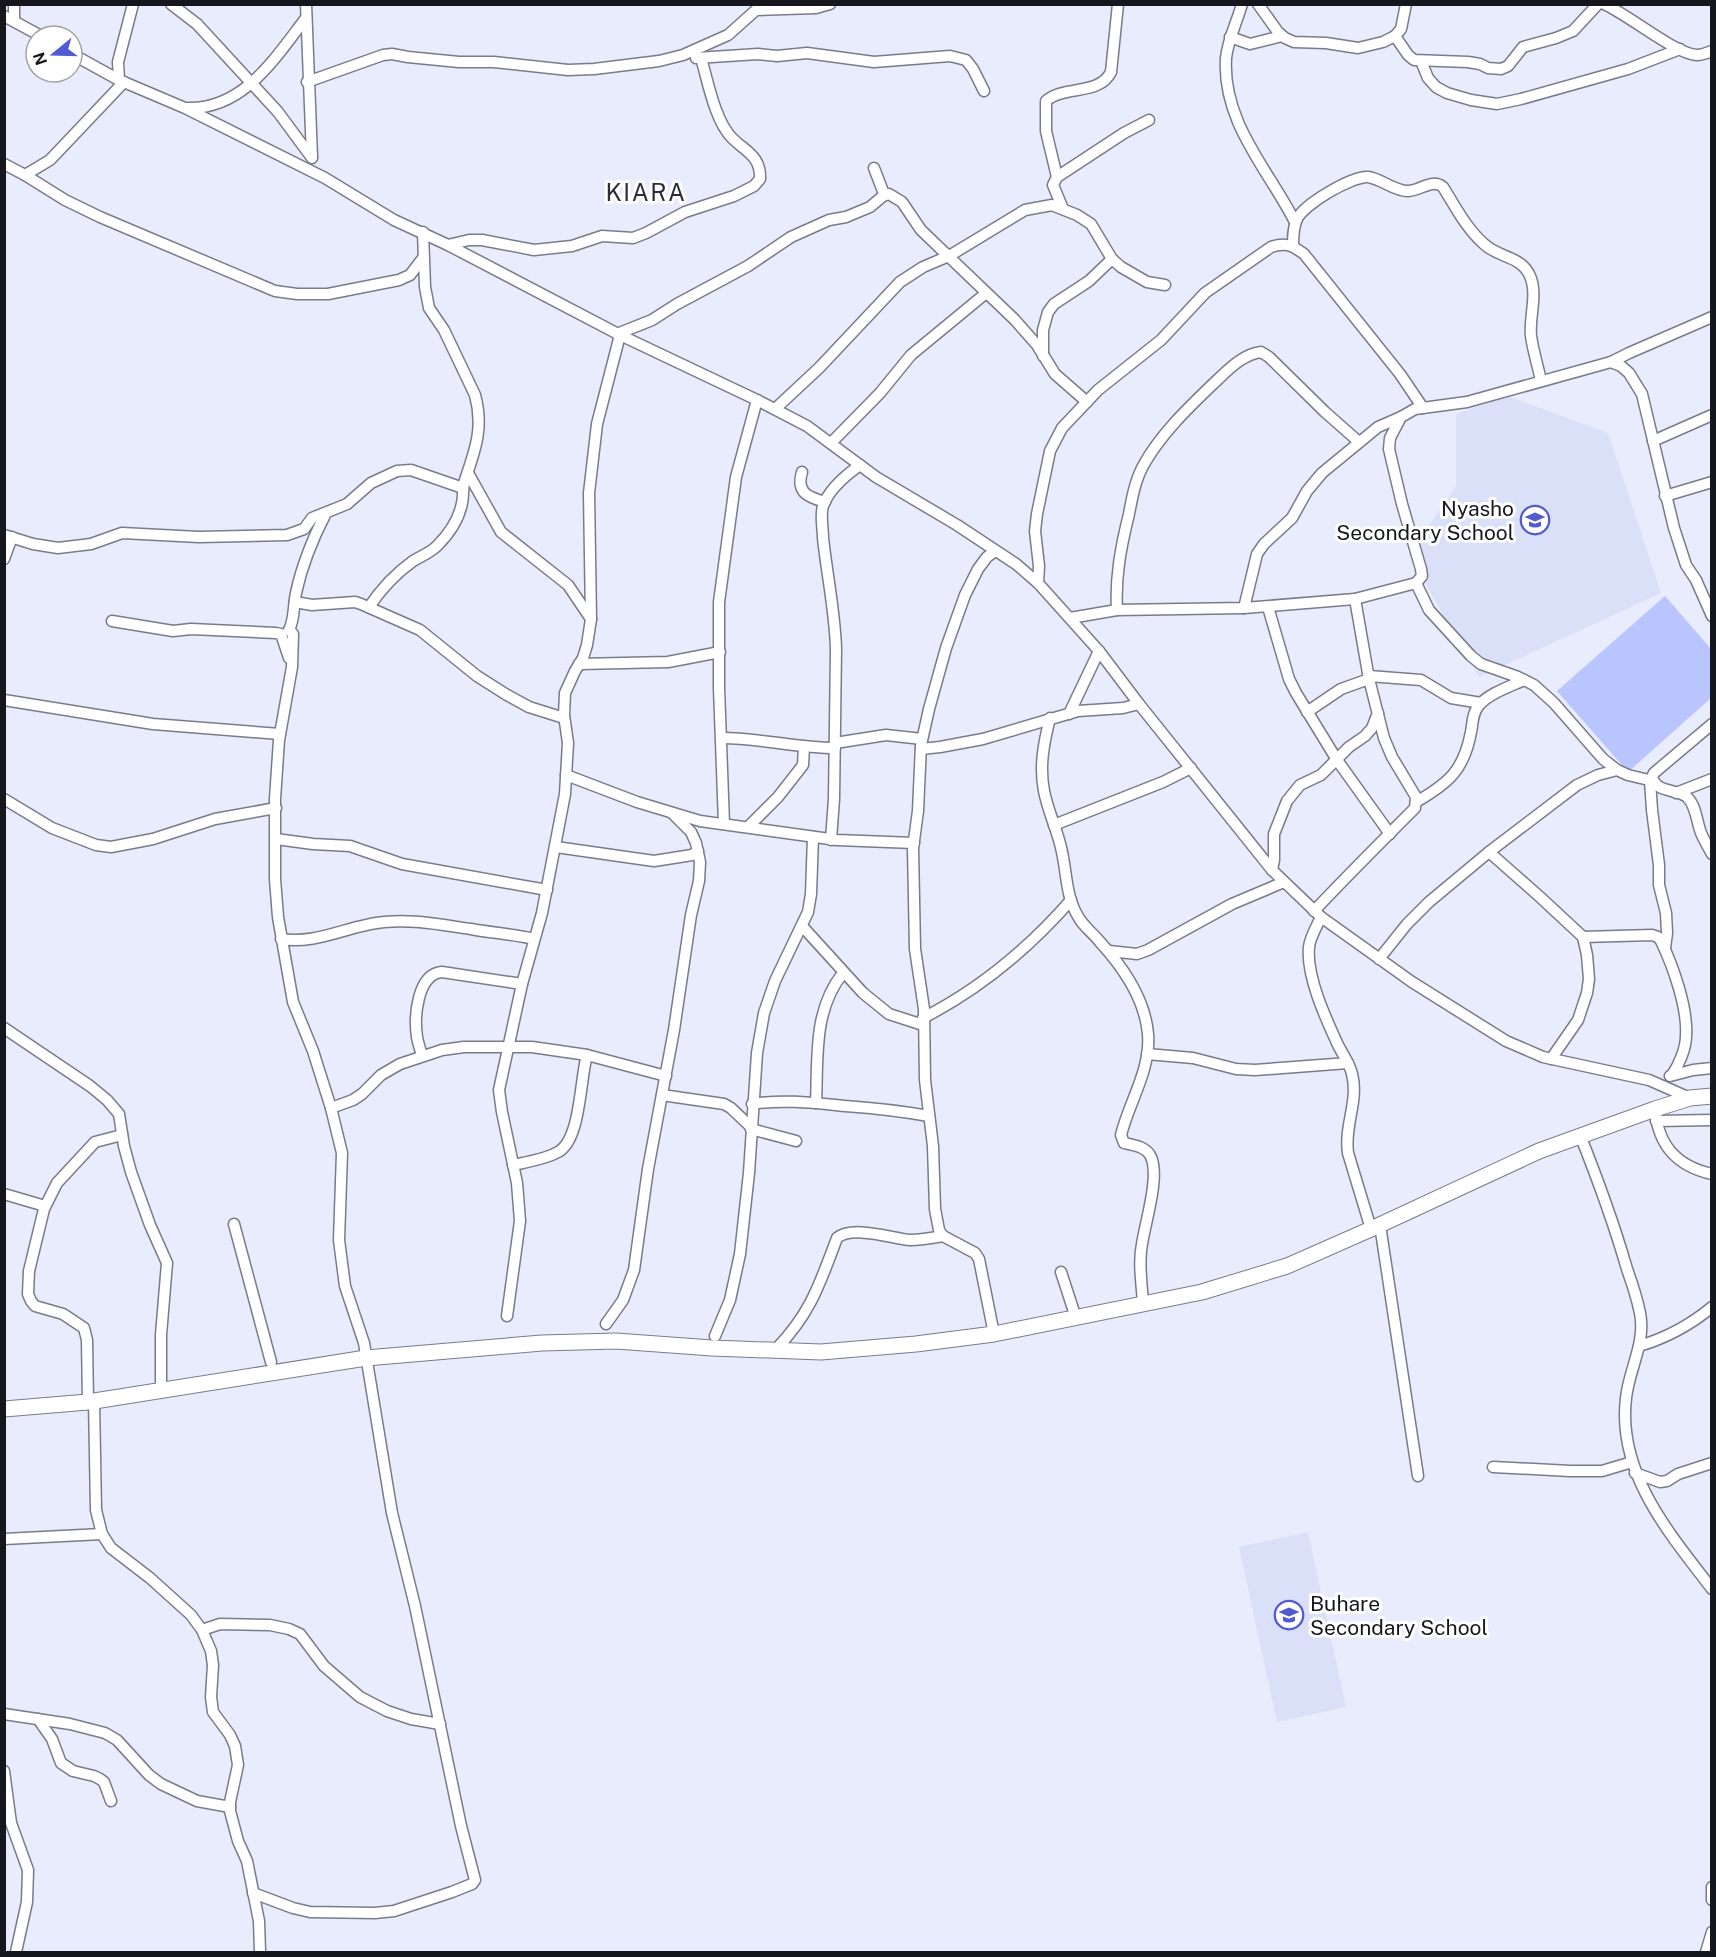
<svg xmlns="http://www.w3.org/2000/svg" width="1716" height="1957" viewBox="0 0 1716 1957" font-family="'Public Sans',sans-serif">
<rect width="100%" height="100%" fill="#e8ecfc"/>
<g fill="#dae0f7">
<path d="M1507,396L1608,433L1661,593L1479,677L1409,555L1456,486V414Z"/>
<path d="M1308,1532L1346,1707L1277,1722L1239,1547Z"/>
</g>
<path fill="#b8c5ff" d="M1665,596L1711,649V698L1628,772L1557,691Z"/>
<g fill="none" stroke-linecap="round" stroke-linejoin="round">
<g stroke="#787c8a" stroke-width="13">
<g id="minor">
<path d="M14,4V20"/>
<path d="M171,4L197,24L278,112L312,158"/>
<path d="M306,4L312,157"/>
<path d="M1242,4C1237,22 1228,39 1226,58C1222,122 1268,169 1295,222"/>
<path d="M1258,4L1278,32L1285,38L1294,42L1326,43L1358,48L1383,42L1395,36L1401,29L1406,4"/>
<path d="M1604,4C1629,15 1675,54 1697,55C1702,55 1707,53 1712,51"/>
<path d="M4,16L41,36"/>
<path d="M1395,36L1408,55L1414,60L1468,62L1480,64L1488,68L1501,69L1508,66L1523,47L1556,38L1573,31L1598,4"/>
<path d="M1230,37L1250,44L1282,36"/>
<path d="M72,54L119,80L185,108L325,178L394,220L448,245L620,335L757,400L807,426L876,477L957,525L1016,564L1038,583L1099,651L1139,704L1272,870L1321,917L1412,982L1506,1041L1543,1057L1649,1080L1690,1098"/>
<path d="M696,58L758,54L777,56L807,53L874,62L950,56L966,60L973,69L984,91"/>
<path d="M1421,61L1428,78L1436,87L1447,93L1471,100L1497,104L1521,99L1628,69L1680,49"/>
<path d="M119,80L118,62L133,4"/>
<path d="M307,82L383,55L392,54L408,57L459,62H494L568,70L594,69L659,61L683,55L728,35L756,10L816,8L830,4"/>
<path d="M188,108C244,109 275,58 306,18"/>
<path d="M4,164L25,175L65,200L100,217L275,291L297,294H328L399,280L410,275L423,258"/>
<path d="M874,168L884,194H886"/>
<path d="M25,175L50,160L124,82"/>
<path d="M1057,177L1046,131V101C1064,85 1099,96 1111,72L1118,4"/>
<path d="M1063,209L1053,185L1057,177L1124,133L1149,120"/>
<path d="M448,245L469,240H482L534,250L572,246L602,236L633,238L646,233L685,212L734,196L754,186L760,179C761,156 746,152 732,138C715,121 708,82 701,58"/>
<path d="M1293,246C1293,237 1293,227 1297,219C1304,204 1352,176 1368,177C1382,179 1394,191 1408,191C1420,191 1432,178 1443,187C1455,206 1466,228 1483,243C1497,258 1521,255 1530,276C1538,294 1529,317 1531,336C1533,351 1538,366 1541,381"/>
<path d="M617,334L652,320L677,304L748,266L791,237L829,220L846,217L870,207L883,196L889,194L902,202L921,230L1015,320L1037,345L1055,374L1087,402"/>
<path d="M1043,356V330L1048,312L1054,304L1089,281L1112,259"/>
<path d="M1611,362L1629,353L1712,317"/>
<path d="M775,409L819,368L900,282L923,267L949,256L1025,210L1052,205L1077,215L1091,224L1112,259L1121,267L1147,282L1165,285"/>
<path d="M1653,441L1712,415"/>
<path d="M831,443L880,393L911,355L985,294"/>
<path d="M802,472C796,492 807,497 825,502"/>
<path d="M468,473L501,532L568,585L591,619"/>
<path d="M1665,496L1712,482"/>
<path d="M4,535L33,544L58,548L91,544L122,533L199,537L287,535L304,529L312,518L347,504L371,483L397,471L411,470L463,488"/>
<path d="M4,559L12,537"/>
<path d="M1038,583L1039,566L1035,531L1037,514L1050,451L1062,428L1098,390L1161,340L1205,293L1271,247C1285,242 1292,245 1304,254L1400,374L1423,408"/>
<path d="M1416,583L1429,610L1471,656L1481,664L1518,677L1534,685L1554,703L1603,759L1617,770L1628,775L1653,781"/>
<path d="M295,602L312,605L355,602L361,604L420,630L477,676L507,695L529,707L564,718"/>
<path d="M369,607C381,589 395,574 413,561C421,556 430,553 437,546C448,535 459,519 462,503C464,495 462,488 465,480C475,450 484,428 475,395L444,330L429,308L425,287L423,232"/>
<path d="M1268,607L1289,679L1296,693L1337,760L1390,834"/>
<path d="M1244,608L1257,554L1264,544L1292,518L1307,491L1322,473L1378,427L1401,417"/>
<path d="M1117,610C1115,577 1121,546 1129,514C1132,498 1135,481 1143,466C1160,435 1187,409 1212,385C1226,372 1242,354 1261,352L1269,357L1325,412L1359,442"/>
<path d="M1070,618L1117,610L1244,608L1355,599L1416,583L1422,576L1421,569L1402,504L1389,449L1390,438L1401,417L1415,409L1467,402L1611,362L1621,366L1629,373L1642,394L1674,528L1686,565L1696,580L1712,616"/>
<path d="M112,621L173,631L191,629L276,633L281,634L289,658"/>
<path d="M579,664L668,662L720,652"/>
<path d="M1369,676L1421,680L1451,698L1481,703"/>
<path d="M4,700L153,724L280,734"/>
<path d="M1307,712L1341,689L1369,679"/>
<path d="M1069,714L1099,651"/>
<path d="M1050,718C1044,742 1039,766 1044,791C1048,812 1058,831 1062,852C1067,875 1066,898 1079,918C1084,927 1094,934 1100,942C1123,967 1145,999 1148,1034C1151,1070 1129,1102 1121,1135L1124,1143C1134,1145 1147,1147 1151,1157C1160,1177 1145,1223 1142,1244C1138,1264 1142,1284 1143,1304"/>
<path d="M1712,724L1654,773L1652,777C1657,794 1676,788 1687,797C1696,805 1697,823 1701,833C1704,840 1708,847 1712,854"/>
<path d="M722,738C760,738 797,748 835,748"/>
<path d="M835,743L886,735L922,739"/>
<path d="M921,749L940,747L983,739L1078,711L1123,708L1139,704"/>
<path d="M566,775L637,802L700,821L837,840L914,843"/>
<path d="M1650,780L1652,810L1659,865V885L1666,913L1667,933L1665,948"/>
<path d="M1676,793L1712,779"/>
<path d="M4,799L52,828L96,845L111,847L153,839L215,819L276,808"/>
<path d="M1416,802C1449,783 1464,770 1471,732C1473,722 1472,714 1479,705C1490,693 1509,687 1524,680"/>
<path d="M724,824L719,688V602L736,477L757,400"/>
<path d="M1054,825L1163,782L1191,768"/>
<path d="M748,827L778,797L803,765L804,747"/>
<path d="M276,839L313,844L350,846L402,864L547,890"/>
<path d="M831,840L834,799L836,649C835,612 827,575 823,538C823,528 820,516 823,506C829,489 846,475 860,465"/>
<path d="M556,847L654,861L692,855L698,851"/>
<path d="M1489,852L1540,897L1583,937L1587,955L1589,979L1587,993L1578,1020L1551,1059"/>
<path d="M1272,870L1274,860V834L1287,801L1300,785L1321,775L1349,747L1365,736L1372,728L1378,713"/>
<path d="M1314,911C1347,876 1381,842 1415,808L1416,797L1392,757L1384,738L1369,679L1355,599"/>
<path d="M1321,917C1317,926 1310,937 1309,947C1306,976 1326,1019 1338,1045C1343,1055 1350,1064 1352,1074C1359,1101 1344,1125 1348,1153L1371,1229"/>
<path d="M802,926L863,993L889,1014L923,1025"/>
<path d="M1583,937L1652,935L1658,937L1661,941C1673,966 1688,1008 1686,1036C1686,1048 1679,1065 1672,1075"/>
<path d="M281,939C317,945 349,925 384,922C414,919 442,925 471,929C492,933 513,934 534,939"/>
<path d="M1109,951L1137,954L1148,950L1232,904L1284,882"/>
<path d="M1379,959L1407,924L1429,902L1489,852L1577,785L1598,775L1617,770"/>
<path d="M923,1018C980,989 1029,948 1071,900"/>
<path d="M4,1028L90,1086L107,1100L119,1114L124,1146L131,1172L150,1225L167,1263L161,1335V1391"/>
<path d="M1147,1054L1193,1058L1236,1069L1255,1070L1348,1063"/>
<path d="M422,1055C420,1049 418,1043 417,1037C414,1017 417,974 442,972L522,984"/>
<path d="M1670,1076L1693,1070L1712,1068"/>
<path d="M662,1095L724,1104L731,1108L751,1127"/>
<path d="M816,1103C818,1058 813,1010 843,973"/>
<path d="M752,1104C783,1099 815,1103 845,1106C873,1108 901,1111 929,1116"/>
<path d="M331,1108L353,1100L362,1094L381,1075L400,1064L442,1050L464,1047H532L587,1055L666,1076"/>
<path d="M1655,1109C1658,1145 1676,1166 1712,1174"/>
<path d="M1656,1121L1712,1120"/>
<path d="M751,1129L796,1141"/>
<path d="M1580,1135C1598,1180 1614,1224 1627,1269C1632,1283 1637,1298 1640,1313C1646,1343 1629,1369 1626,1398C1617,1473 1669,1533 1712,1589"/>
<path d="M513,1165C527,1162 546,1159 558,1152C581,1140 580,1078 587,1055"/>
<path d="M4,1194L45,1206"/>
<path d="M234,1224L271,1362"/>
<path d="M1380,1225L1418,1476"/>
<path d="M1061,1272L1076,1318"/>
<path d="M507,1316L520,1221L517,1183L502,1112L499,1090L522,984L542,913L565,794L568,743L564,715L565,693L575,671L583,658L587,645L591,619L589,493L597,424L620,335"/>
<path d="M606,1324L623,1300L634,1270L648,1169L674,1030L691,915L699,881L700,862L696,843L691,832L672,813"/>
<path d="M994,1334L979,1259L975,1253L943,1236L939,1230L935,1209L933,1146L925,1080L924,1009L915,949L913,848L918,811L921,745L929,709L946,648L965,595L978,569L987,557L995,551"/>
<path d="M715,1336L730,1300L740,1254L749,1173L757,1053L764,1013L775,981L808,912L811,894L813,837"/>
<path d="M1639,1346C1666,1338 1689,1326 1712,1307"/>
<path d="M776,1349C811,1313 820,1283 837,1238C852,1225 891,1238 910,1240C921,1240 932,1238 943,1236"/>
<path d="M94,1401L96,1510L102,1534L111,1548L150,1578L191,1615L202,1630L211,1651L213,1665L211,1697L213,1712L230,1735L235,1746L238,1765L230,1802V1811L238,1841L247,1861L259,1921L260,1952"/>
<path d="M88,1402L87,1340L84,1328L63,1314L35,1306L31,1301L28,1294L29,1271L44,1209L57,1183L95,1142L122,1135"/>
<path d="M1493,1467L1570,1471H1602L1632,1462"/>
<path d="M1635,1473L1660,1482L1667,1481L1678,1474L1712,1463"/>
<path d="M4,1539L102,1534"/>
<path d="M202,1630L220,1624L270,1625L289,1629L300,1634L324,1666L360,1697L387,1711L411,1719L440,1724"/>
<path d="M4,1714L70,1724L105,1733L117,1740L149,1775L161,1784L197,1801L230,1807"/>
<path d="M38,1719L52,1739L61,1763L73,1771L94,1776L100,1779L104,1782L111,1801"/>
<path d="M4,1771L11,1823L28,1870L27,1902L16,1952"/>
<path d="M1712,1887V1900"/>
<path d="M253,1893L293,1908L310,1912L375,1913L394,1911L452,1892L472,1884L475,1880L461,1826L415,1606L392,1513L364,1343L345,1286L339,1240L342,1153L331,1108L313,1051L293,1002L278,917L275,879V799L279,740L292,667L293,634L289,630C295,618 293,606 296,593C302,565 313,538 326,513"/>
<path d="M1706,1952L1712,1932"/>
</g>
</g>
<g stroke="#787c8a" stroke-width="17">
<path id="secondary" d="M4,1409L88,1402L366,1358L542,1343L616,1341L712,1348L821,1352L916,1344L994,1334L1202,1292L1287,1266L1371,1229L1539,1151L1655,1109L1690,1098L1712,1096"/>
</g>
<use href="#minor" stroke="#fff" stroke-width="10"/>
<use href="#secondary" stroke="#fff" stroke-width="15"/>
</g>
<defs>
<g id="school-ring" transform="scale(1.5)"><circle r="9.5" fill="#fff" stroke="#515ad1" stroke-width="1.5"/><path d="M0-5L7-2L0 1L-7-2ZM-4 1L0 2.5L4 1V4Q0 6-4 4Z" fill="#515ad1"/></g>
</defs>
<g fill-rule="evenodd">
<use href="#school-ring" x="1535" y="520"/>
<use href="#school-ring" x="1289" y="1615"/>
</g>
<g text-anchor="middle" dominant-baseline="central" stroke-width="6" stroke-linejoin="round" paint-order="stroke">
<g font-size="21" fill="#16171c" stroke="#fff" text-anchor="end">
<text x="1514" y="508">Nyasho<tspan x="1514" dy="24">Secondary School</tspan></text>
<text x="1310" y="1603" text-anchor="start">Buhare<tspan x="1310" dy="24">Secondary School</tspan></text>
</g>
<g font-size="24" letter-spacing="1.5" fill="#2a2d39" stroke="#fff">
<text x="646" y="192">KIARA</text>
</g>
</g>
<rect width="1716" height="1957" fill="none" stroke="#16171c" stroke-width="12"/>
<g transform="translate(54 54) rotate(251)"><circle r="28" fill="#ffffff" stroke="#a2a2a4" stroke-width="1.5"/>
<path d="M0-4.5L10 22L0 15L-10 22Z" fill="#515ad1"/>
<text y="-9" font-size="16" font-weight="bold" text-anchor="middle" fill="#16171c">N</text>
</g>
</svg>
